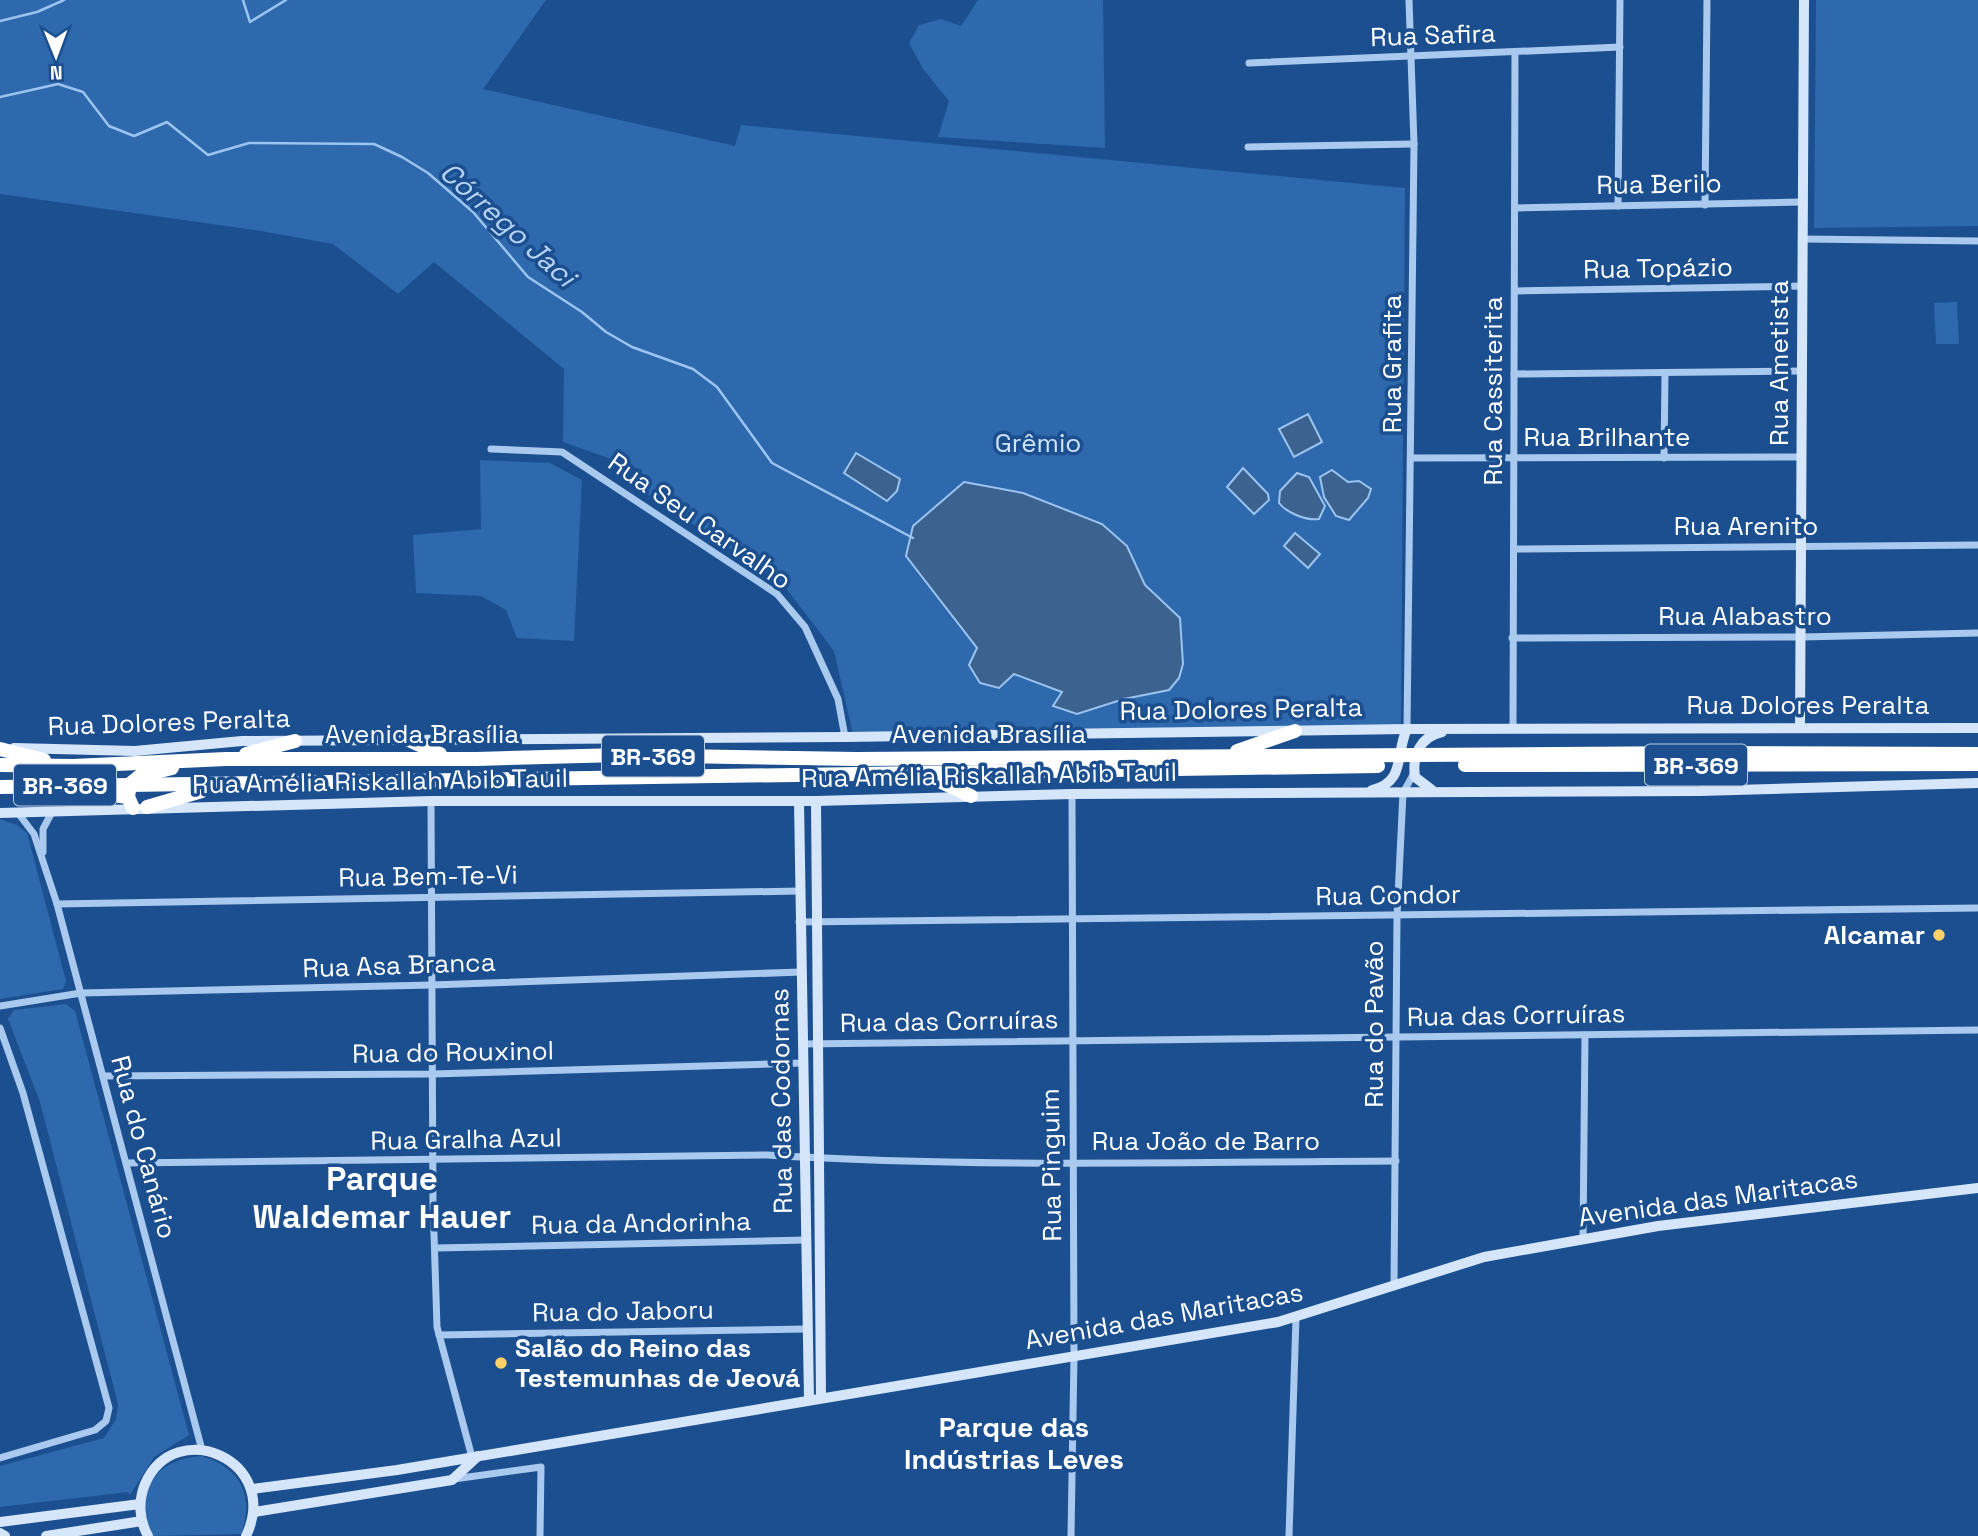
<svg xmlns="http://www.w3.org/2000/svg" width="1978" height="1536" viewBox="0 0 1978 1536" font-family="'Space Grotesk',sans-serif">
<rect width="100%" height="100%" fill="#1b4f8f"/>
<g fill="#2e69ad">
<path d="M0,0H546L483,89L735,146L741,125L1405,188L1401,725L853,734L834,651L782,583L638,488L642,470L563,442L564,369L434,262L398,294L333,244L261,231L0,194Z"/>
<path d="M978,0H1103L1105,148L938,137L949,101L923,69L909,43L919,25L941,19L961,26Z"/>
<path d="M1816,0H1978V226L1814,228Z"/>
<path d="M1957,302L1959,344H1936L1934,303Z"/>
<path d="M480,460L550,463L582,480L574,641L517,638L506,610L481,596L416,593L413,535L481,529Z"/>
<path d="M0,819L17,825L27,833L66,981L63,989L0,999Z"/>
<path d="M66,1004L75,1011L189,1435L154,1457L130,1495L128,1492L0,1507V1466L104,1438L116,1419L118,1404L40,1102L8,1019L14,1010Z"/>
<path d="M201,1456C240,1467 255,1496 241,1534L152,1536C130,1493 156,1459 201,1456Z"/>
</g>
<g fill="#3c6290" stroke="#9cc4f0" stroke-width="2">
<path d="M1308,414L1322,442L1294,457L1279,429Z"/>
<path d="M856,453L900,479L897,491L887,501L844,473Z"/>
<path d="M1243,468L1268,494L1269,500L1254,514L1227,487Z"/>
<path d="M1332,470L1348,482L1359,481L1371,489L1368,498L1349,520L1336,516L1324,497L1320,477Z"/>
<path d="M1297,473L1309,477L1325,506L1319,519C1307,521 1287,513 1279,503L1280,491Z"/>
<path d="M964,482L1023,493L1102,524L1127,546L1145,585L1180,618L1183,664L1179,678L1169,690L1124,699L1077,714L1053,706L1062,692L1014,674L999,688L980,683L969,665L977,648L906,556L913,526Z"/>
<path d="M1295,533L1320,554L1308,568L1284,546Z"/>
</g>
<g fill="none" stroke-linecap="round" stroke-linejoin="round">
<g stroke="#9cc4f0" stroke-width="2.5">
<path d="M243,0L250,22L286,0"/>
<path d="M0,21L37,12L64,0"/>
<path d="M0,97L58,84L83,92L109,126L134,136L167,122L208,155L249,143L374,144L402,157L428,173L473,212L528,277L582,312L606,332L632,347L693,369L717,387L772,463L913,538"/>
</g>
<g stroke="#a9c9ee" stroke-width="7">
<path d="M1249,63L1620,47"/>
<path d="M1248,147L1414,144"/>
<path d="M1705,205L1707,0"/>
<path d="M1618,206L1620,0"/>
<path d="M1516,208L1802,202"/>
<path d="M1802,239L1978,241"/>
<path d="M1515,291L1802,286"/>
<path d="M1514,374L1802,371"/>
<path d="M491,449L562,452L777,594L805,627L838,699L845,737"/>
<path d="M1412,458L1802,457"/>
<path d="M1664,458L1665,373"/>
<path d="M1514,549L1978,545"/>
<path d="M1512,638L1802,637L1978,633"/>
<path d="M1407,729L1414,144L1409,0"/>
<path d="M1513,729L1515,53"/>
<path d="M431,801L433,1203L437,1327L473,1461"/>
<path d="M18,813L34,834L57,904L202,1450"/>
<path d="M43,852V829L52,812"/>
<path d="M57,904L799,891"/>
<path d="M799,922L1978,908"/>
<path d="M0,1006L81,993L432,985L801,972"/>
<path d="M0,1028L23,1093L109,1408L106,1421L95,1430L0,1458"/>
<path d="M802,1044L1978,1030"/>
<path d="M103,1076L433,1074L803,1063"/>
<path d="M127,1163L767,1155C976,1168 1186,1162 1396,1161"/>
<path d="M1583,1239L1585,1035"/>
<path d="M435,1248L806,1240"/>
<path d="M1394,1286L1397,916L1403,793L1414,773"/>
<path d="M439,1335L806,1329"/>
<path d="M454,1479L541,1467L540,1536"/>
<path d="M1071,1536L1074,1356L1072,794"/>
<path d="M1289,1536L1296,1318"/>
</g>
<g stroke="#d6e6fa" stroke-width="10">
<path d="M1800,727L1804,0"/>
<path d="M14,748L135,751L242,741L845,737L1407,729L1978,728"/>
<path d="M1372,790C1406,782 1395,754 1407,729"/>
<path d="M1432,790L1415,777C1412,755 1420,737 1442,732"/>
<path d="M799,801L809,1400"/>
<path d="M816,801L821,1398"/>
<path d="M0,813L431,801H816L1072,794L1700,791L1978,783"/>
<path d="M252,1489L397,1470L1278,1322L1484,1257L1658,1226L1978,1188"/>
<path d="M254,1512L452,1480L478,1456"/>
<path d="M0,1522L140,1504"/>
<path d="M0,1533L5,1536"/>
<path d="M46,1536L142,1521"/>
<path d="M148,1536C139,1520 138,1501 145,1484C175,1415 282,1460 246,1536"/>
</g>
<g stroke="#fff" stroke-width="14">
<path d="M409,740L440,754"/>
<path d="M0,749L44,760"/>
<path d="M1237,751L1295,731"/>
<path d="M246,754L295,741"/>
<path d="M0,765L73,766L226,759H476L619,755L857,759L1699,753L1978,754"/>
<path d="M1465,765L1978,764"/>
<path d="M918,777L939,781L971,796"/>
<path d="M0,787L1378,766"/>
<path d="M90,792L128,797"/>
<path d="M147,807L202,791"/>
<path d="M133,808L128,797L130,784L140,776L172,768"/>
</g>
</g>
<g fill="#ffd166" stroke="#1b4f8f" stroke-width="2.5">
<circle cx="1939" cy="935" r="7"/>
<circle cx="501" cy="1363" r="7"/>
</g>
<g text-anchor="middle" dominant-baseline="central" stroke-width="7" stroke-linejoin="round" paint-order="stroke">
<g fill="#1b4f8f" stroke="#bbcadd" stroke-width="2">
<rect x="602" y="735.5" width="102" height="41" rx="5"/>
<rect x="1645" y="744.5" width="102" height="41" rx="5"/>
<rect x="14" y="764.5" width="102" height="41" rx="5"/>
</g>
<g font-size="24" font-weight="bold" fill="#fff">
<text x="653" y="756">BR-369</text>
<text x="1696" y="765">BR-369</text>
<text x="65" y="785">BR-369</text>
</g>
<g font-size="26" fill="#fff" stroke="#1b4f8f">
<text transform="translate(1433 35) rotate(-2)">Rua Safira</text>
<text transform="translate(1659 184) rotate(-1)">Rua Berilo</text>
<text transform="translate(1658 268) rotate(-1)">Rua Topázio</text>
<text transform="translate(1779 363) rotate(-90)">Rua Ametista</text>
<text transform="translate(1392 364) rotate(-90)">Rua Grafita</text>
<text transform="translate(1493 391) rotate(-90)">Rua Cassiterita</text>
<text x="1607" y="437">Rua Brilhante</text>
<text transform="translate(700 521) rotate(35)">Rua Seu Carvalho</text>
<text x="1746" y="526">Rua Arenito</text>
<text x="1745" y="616">Rua Alabastro</text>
<text x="1808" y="705">Rua Dolores Peralta</text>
<text transform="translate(1241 709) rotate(-1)">Rua Dolores Peralta</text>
<text transform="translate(169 722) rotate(-2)">Rua Dolores Peralta</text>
<text x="422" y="734">Avenida Brasília</text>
<text x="989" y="734">Avenida Brasília</text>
<text transform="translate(989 775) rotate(-1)">Rua Amélia Riskallah Abib Tauil</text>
<text transform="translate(380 781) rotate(-1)">Rua Amélia Riskallah Abib Tauil</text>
<text transform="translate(428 876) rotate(-1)">Rua Bem-Te-Vi</text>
<text transform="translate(1388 895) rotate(-1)">Rua Condor</text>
<text transform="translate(399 965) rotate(-2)">Rua Asa Branca</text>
<text transform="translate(1516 1015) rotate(-1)">Rua das Corruíras</text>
<text transform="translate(949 1021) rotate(-1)">Rua das Corruíras</text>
<text transform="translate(1374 1024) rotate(-90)">Rua do Pavão</text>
<text transform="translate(453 1052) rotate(-1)">Rua do Rouxinol</text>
<text transform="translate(781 1101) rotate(-91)">Rua das Codornas</text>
<text transform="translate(466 1139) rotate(-1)">Rua Gralha Azul</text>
<text x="1206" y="1141">Rua João de Barro</text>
<text transform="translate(144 1147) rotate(75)">Rua do Canário</text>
<text transform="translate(1051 1165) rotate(-91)">Rua Pinguim</text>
<text transform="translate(1718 1198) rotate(-8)">Avenida das Maritacas</text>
<text transform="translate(641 1223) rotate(-1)">Rua da Andorinha</text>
<text transform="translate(623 1311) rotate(-1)">Rua do Jaboru</text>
<text transform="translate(1164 1316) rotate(-10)">Avenida das Maritacas</text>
</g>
<g font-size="26" fill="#cfe3fa" stroke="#1b4f8f">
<text x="1038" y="443">Grêmio</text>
</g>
<g font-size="26" font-weight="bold" fill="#fff" stroke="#1b4f8f" text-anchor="end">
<text x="1925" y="935">Alcamar</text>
<text x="515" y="1348" text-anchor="start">Salão do Reino das<tspan x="515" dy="30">Testemunhas de Jeová</tspan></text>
</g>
<g font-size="28" font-style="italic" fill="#b5d3f5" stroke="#1b4f8f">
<text transform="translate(508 224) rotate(42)">Córrego Jaci</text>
</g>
<g font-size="28" font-weight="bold" fill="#fff" stroke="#1b4f8f">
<text x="1014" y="1427">Parque das<tspan x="1014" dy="32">Indústrias Leves</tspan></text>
</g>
<g font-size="33" font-weight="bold" fill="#fff" stroke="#1b4f8f">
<text x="382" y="1179">Parque<tspan x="382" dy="38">Waldemar Hauer</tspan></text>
</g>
</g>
<g transform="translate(56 56) rotate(179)" stroke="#1b4f8f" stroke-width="5" paint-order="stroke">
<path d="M0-5L12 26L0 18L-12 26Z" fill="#ffffff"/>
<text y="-10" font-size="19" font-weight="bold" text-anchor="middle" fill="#ffffff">N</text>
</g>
</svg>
